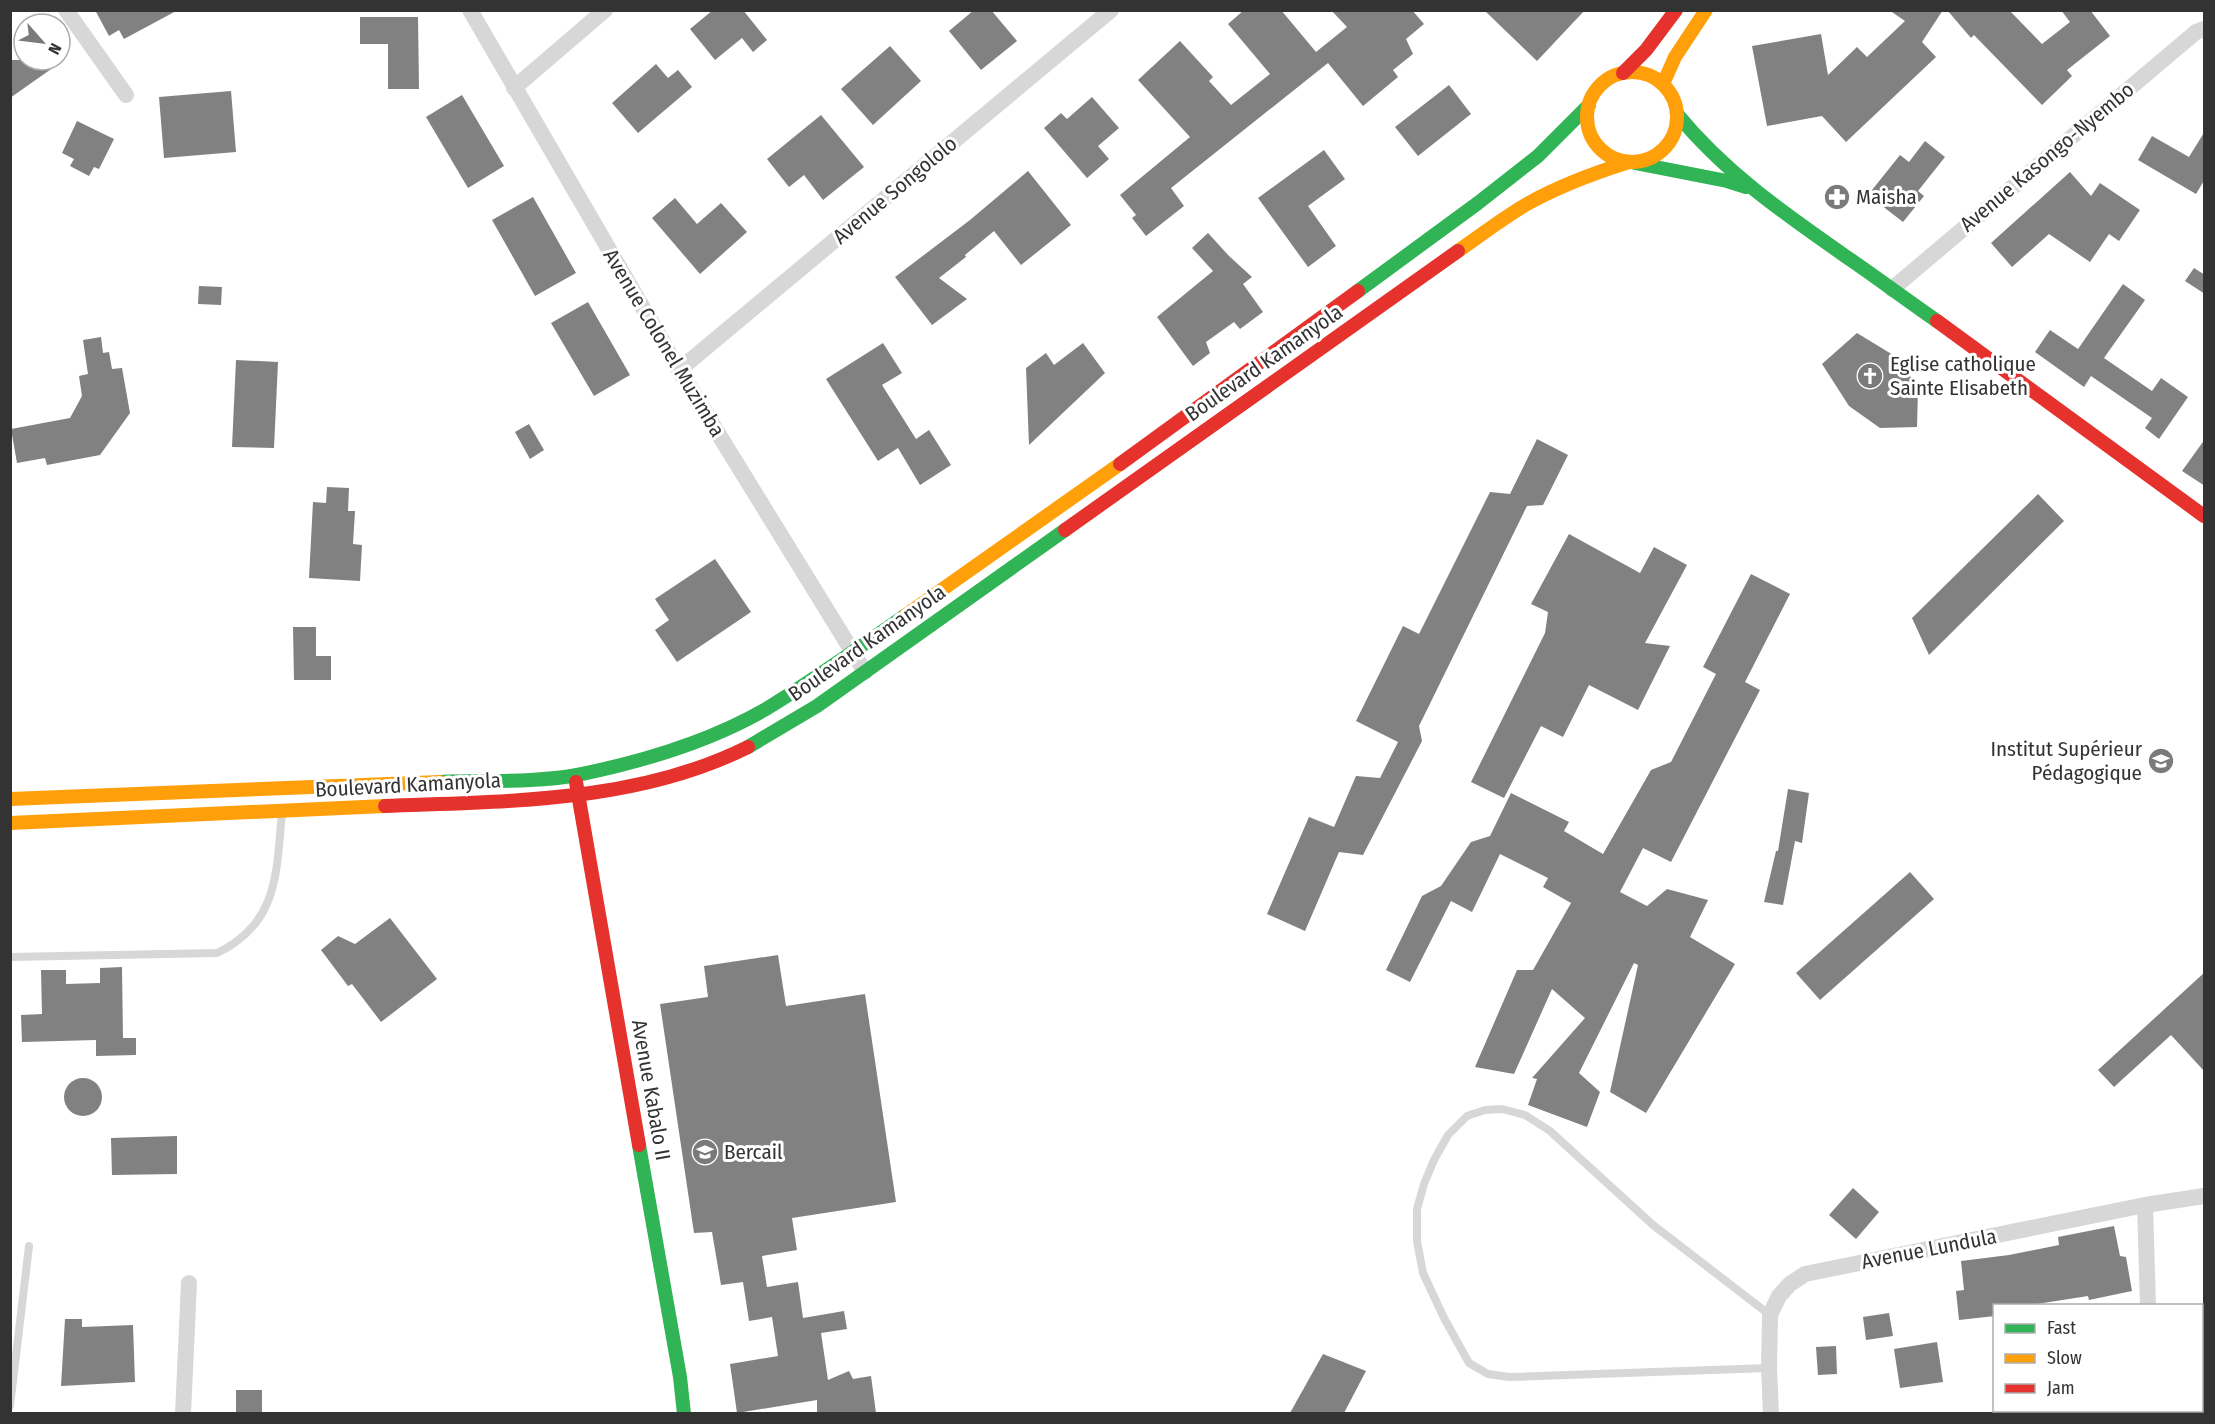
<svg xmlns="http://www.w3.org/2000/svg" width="2215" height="1424" viewBox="0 0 2215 1424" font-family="'Fira Sans Condensed',sans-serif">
<rect width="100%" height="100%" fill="#fff"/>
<g fill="#818181">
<path d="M95,10H178L124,39L119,30L109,36Z"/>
<path d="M713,10H743L767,40L753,52L742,38L715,60L690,29Z"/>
<path d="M974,10H991L1017,41L981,70L949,31Z"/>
<path d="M1244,10H1281L1316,52L1347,27L1331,10H1412L1424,24L1406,39L1413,54L1393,70L1398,77L1363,106L1328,63L1171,188L1184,206L1146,236L1132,218L1136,215L1120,195L1190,137L1138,80L1180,41L1213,77L1209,81L1231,105L1270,74L1228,24Z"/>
<path d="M1484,10H1585L1537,61Z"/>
<path d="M1889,10H1943L1922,42L1936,57L1846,142L1822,116L1767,126L1752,46L1821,34L1828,75L1857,47L1867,57L1905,21Z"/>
<path d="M1947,10H2009L2042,44L2070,22L2061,10H2090L2110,36L2067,70L2072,76L2042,105L1974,35L1971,38Z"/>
<path d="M360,17H418L419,89H388V44H360Z"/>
<path d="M890,46L921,81L873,125L841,89Z"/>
<path d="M10,60H64L10,98Z"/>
<path d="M656,64L668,78L678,70L692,87L638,133L612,103Z"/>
<path d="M1449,85L1471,114L1418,156L1395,127Z"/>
<path d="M231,91L236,152L164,158L159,97Z"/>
<path d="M462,95L504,166L468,188L426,117Z"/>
<path d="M1092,97L1119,128L1098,146L1109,159L1087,178L1044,128L1061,113L1067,119Z"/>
<path d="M821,115L864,167L823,200L804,175L789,187L767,159Z"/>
<path d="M77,121L114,139L99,169L94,167L89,176L70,166L74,159L62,153Z"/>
<path d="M2205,131V179L2196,194L2138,160L2152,136L2189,157Z"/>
<path d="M1925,141L1945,157L1918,191L1924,196L1903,222L1868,195L1900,155L1909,162Z"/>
<path d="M1324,150L1345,179L1308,206L1336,246L1308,267L1258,198Z"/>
<path d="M1028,171L1071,225L1021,265L994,231L965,255L966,257L939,278L967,299L932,325L895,277L970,220Z"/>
<path d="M2070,172L2091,196L2100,183L2140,210L2119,241L2109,234L2090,262L2049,234L2012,267L1991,243Z"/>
<path d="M533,197L576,273L535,296L492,220Z"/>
<path d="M675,198L697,224L721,203L747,232L700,274L652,218Z"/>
<path d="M1208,233L1229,256L1252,277L1243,284L1263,312L1240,329L1234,322L1206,342L1210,353L1193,366L1157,317L1213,271L1192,248Z"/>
<path d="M2194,268L2205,275V294L2185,281Z"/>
<path d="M2123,284L2145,300L2104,358L2152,391L2161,378L2188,397L2159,439L2145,428L2152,418L2091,376L2084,387L2035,352L2050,330L2078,349Z"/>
<path d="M199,286L222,287L221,305L198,304Z"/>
<path d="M588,302L630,375L594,396L551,323Z"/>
<path d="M1857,333L1898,358L1918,388L1917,427L1880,428L1849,406L1822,364Z"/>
<path d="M101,337L103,353L109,352L112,369L122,368L130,413L100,455L47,465L45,458L17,463L11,429L70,418L82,396L79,376L88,374L83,340Z"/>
<path d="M883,343L902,373L882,385L916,439L929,430L951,465L920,485L898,448L878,461L826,379Z"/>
<path d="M1083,343L1105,373L1029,445L1026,368L1046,353L1054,365Z"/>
<path d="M236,360L278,362L274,448L232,447Z"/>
<path d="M529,424L544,450L530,459L515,432Z"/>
<path d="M1537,439L1568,455L1543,505L1527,506L1419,726L1422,741L1363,855L1339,852L1305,931L1267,914L1309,817L1334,827L1356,776L1380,778L1398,742L1356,721L1403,626L1419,634L1490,492L1510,494Z"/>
<path d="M2205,439V486L2182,471Z"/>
<path d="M327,487L349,488L348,511H355L353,544L362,545L360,581L309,578L313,502L326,503Z"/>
<path d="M2038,494L2064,521L1929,655L1912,618Z"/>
<path d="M1569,534L1640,573L1654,547L1687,565L1645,643L1670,646L1638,710L1589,685L1563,737L1541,726L1504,798L1471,782L1545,633L1548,612L1531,604Z"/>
<path d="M715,559L751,612L677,662L655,630L669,620L655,599Z"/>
<path d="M1751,574L1790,594L1745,682L1760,690L1671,862L1643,848L1620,892L1647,906L1667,889L1708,900L1690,937L1735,964L1646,1113L1610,1092L1638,965L1634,963L1579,1073L1600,1092L1587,1127L1528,1105L1537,1079L1532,1078L1585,1018L1552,989L1514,1074L1475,1067L1517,970H1533L1571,903L1543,887L1548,878L1500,854L1472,912L1451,901L1410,982L1386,970L1422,896L1441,886L1471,842L1490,836L1511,793L1569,822L1564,831L1603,854L1651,770L1671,762L1716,674L1703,667Z"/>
<path d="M293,627H316V656H331V680H294Z"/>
<path d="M1788,789L1809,793L1802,843L1795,841L1783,905L1764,902L1776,851H1778Z"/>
<path d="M1910,872L1934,899L1820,1000L1796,973Z"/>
<path d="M390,918L437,979L381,1022L352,984L348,986L321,950L338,936L355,944Z"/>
<path d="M778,955L786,1006L865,994L896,1202L792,1218L797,1250L762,1256L767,1287L798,1282L803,1318L844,1311L847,1329L821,1333L828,1380L849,1371L853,1379L871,1376L876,1413H817V1400L737,1413L730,1364L778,1356L772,1317L749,1321L743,1282L721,1285L712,1232L694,1233L660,1004L708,997L704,966Z"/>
<path d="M122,967L123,1038H136V1055L96,1056V1040L22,1042L21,1015L42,1014L41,970H66V984L100,983V968Z"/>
<path d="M2205,972V1072L2171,1035L2114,1087L2098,1070Z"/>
<circle cx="83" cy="1097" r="19"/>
<path d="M177,1136V1174L112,1175L111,1138Z"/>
<path d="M1853,1188L1879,1212L1856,1239L1829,1215Z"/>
<path d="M2114,1226L2120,1256L2126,1257L2132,1291L2089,1300L2088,1296L2031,1305H1995V1316L1959,1320L1956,1291L1964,1290L1961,1261L2009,1255L2059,1245L2058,1237Z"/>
<path d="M1889,1313L1893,1336L1866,1340L1863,1317Z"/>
<path d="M65,1319H82V1327L133,1325L135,1382L61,1386Z"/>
<path d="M1937,1342L1943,1382L1900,1388L1894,1349Z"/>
<path d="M1836,1346L1837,1374L1818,1375L1816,1347Z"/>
<path d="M1323,1354L1366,1371L1344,1413H1290Z"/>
<rect x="236" y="1390" width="26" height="23"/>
</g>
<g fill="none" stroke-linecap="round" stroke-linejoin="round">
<g stroke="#d7d7d7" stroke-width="8">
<path d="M10,957L217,953C279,923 276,873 282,813"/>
<path d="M1769,1368L1509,1377L1488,1374L1469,1363L1444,1318L1423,1273L1417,1241V1209L1424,1184L1434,1160L1448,1135L1467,1116L1485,1110L1502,1109L1525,1115L1550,1131L1653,1225L1770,1315"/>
<path d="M10,1406L29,1246"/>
</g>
<g stroke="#d7d7d7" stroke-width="16">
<path d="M66,10L126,95"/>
<path d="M470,10L679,370L865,672"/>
<path d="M514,88L605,10"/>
<path d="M1892,289L2196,32L2204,29"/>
<path d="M679,370L1111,10"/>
<path d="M2145,1205L2148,1306"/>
<path d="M2150,1410V1414"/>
<path d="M183,1414L189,1283"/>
<path d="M1771,1414L1769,1368L1770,1315L1779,1296L1790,1284L1805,1274L2145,1205L2204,1196"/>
</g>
<g stroke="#30b455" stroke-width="14">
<path d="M1677,114C1726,174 1788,216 1851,260C1880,280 1908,301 1937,321"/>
<path d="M1635,163L1727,181L1746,187"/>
<path d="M1358,291L1478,203L1538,156L1589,105"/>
<path d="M748,747L817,706L1065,530"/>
<path d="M440,782C485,780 533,783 577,775C641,762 709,742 766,709C814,680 860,647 906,615"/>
<path d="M639,1145L680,1377L684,1414"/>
</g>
<g stroke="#ff9f0a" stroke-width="14">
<circle cx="1632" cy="117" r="45"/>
<path d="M1663,84L1675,57L1706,10"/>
<path d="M1458,251C1481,235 1503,218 1527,204C1559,186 1594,173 1629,162"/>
<path d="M906,615L1120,464"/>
<path d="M10,799L440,782"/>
<path d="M10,823L385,806"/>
</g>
<g stroke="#e5322d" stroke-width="14">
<path d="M1623,73L1646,50L1676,10"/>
<path d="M1937,321L2204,516"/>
<path d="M1120,464L1358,291"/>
<path d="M1065,530L1458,251"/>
<path d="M576,782L639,1145"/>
<path d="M385,806C507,801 636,803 748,747"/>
</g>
</g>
<defs>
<g id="pharmacy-disc" transform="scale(1.35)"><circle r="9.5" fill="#7a7a7a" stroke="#fff"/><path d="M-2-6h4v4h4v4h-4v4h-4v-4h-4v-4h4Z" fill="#fff"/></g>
<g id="church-disc" transform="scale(1.35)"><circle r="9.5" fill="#7a7a7a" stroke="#fff"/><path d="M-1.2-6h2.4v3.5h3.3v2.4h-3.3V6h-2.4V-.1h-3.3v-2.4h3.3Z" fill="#fff"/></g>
<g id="university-disc" transform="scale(1.35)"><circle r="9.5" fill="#7a7a7a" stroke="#fff"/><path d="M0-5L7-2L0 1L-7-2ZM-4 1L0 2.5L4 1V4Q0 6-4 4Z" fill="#fff"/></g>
<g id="school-disc" transform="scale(1.35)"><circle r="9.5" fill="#7a7a7a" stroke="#fff"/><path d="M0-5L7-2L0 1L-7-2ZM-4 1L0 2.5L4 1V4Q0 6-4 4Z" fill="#fff"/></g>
</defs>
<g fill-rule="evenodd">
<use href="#pharmacy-disc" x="1837" y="197"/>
<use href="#church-disc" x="1870" y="376"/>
<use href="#university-disc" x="2161" y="761"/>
<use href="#school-disc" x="705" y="1152"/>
</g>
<g text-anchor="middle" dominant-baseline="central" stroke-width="6" stroke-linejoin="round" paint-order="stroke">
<g font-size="21" fill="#333" stroke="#fff">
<text transform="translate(2047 157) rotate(-40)">Avenue Kasongo-Nyembo</text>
<text transform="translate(895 190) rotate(-40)">Avenue Songololo</text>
<text transform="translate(664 343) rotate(59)">Avenue Colonel Muzimba</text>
<text transform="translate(1264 363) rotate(-35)">Boulevard Kamanyola</text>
<text transform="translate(867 643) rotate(-35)">Boulevard Kamanyola</text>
<text transform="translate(408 785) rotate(-3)">Boulevard Kamanyola</text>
<text transform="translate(651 1090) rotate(80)">Avenue Kabalo II</text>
<text transform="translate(1929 1249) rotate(-11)">Avenue Lundula</text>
</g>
<g font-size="21" fill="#333" stroke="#fff" text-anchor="start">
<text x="1856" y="197">Maisha</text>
<text x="1890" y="364">Eglise catholique<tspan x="1890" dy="24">Sainte Elisabeth</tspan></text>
<text x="2142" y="749" text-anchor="end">Institut Supérieur<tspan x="2142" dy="24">Pédagogique</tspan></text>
<text x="724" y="1152">Bercail</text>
</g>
</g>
<rect width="2215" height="1424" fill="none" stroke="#333333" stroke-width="24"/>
<rect x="1993" y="1304" width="210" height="108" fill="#ffffff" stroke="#adadad" stroke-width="1.5"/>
<rect x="2005" y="1324" width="30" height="9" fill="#30b455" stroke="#adadad" stroke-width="1.5"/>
<text x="2047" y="1334" font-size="18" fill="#333333">Fast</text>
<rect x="2005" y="1354" width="30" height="9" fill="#ff9f0a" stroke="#adadad" stroke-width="1.5"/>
<text x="2047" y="1364" font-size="18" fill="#333333">Slow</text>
<rect x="2005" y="1384" width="30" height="9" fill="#e5322d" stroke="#adadad" stroke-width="1.5"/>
<text x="2047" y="1394" font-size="18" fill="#333333">Jam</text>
<g transform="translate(42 42) rotate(118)"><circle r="28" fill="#ffffff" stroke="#adadad" stroke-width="1.5"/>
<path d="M0-4.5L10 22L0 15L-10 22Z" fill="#7a7a7a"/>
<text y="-9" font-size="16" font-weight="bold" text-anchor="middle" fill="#333333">N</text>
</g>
</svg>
